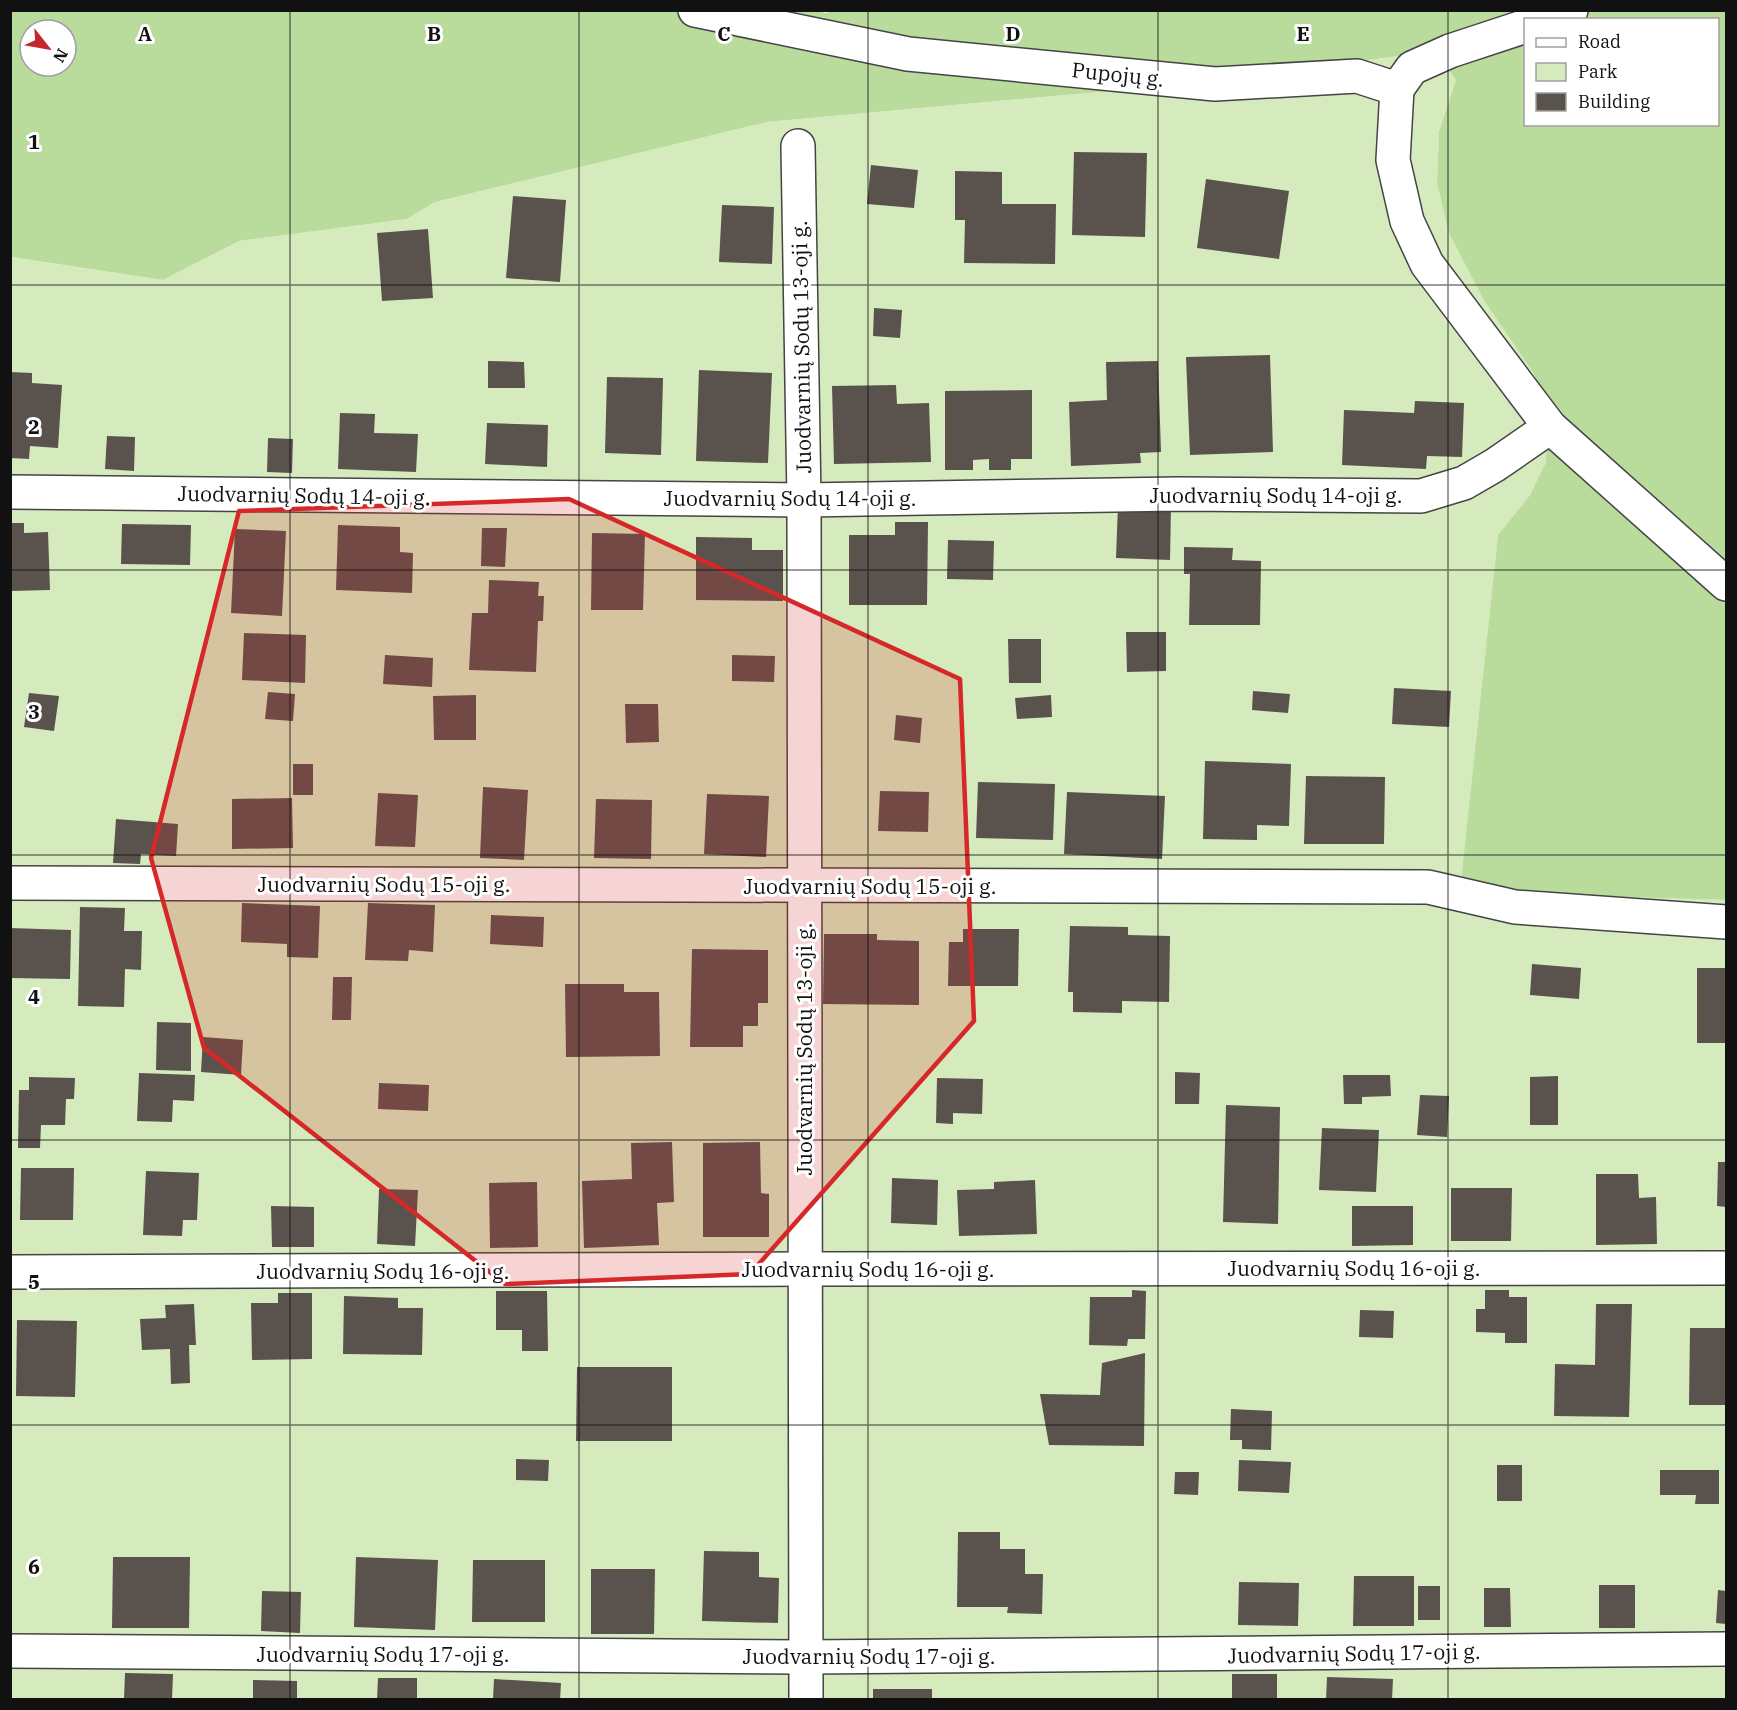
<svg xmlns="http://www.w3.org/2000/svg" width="1737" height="1710" viewBox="0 0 1737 1710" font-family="'IBM Plex Serif',serif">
<rect width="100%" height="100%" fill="#fffdf5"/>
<path fill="#d5ebbd" d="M1415,54L1444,63L1456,80L1439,131L1437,182L1547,402L1546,462L1530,495L1498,535L1461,892L1726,900V1699H11L10,257L163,280L239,241L407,219L435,202L767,122L1165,86Z"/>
<path fill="#b9dc9c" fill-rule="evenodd" d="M812,10L826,13L832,10L1726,11V900L1460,892L1498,535L1530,495L1546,462L1547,402L1532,371L1484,300L1449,233L1437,182L1439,131L1456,80L1444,63L1415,54L1165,86L767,122L435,202L407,219L239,241L163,280L11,257L10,11ZM1526,20H1718V124H1526ZM30,30H66V66H30Z"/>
<g fill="#5a524d">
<path d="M1074,152L1147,153L1145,237L1072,235Z"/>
<path d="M871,165L918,170L914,208L867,204Z"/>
<path d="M955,171L1002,172V204H1056L1055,264L964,263L965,220H955Z"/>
<path d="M1206,179L1289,191L1279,259L1197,248Z"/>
<path d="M513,196L566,200L560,282L506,278Z"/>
<path d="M722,205L774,207L772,264L719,262Z"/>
<path d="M428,229L433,298L382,301L377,233Z"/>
<path d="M874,308L902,310L900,338L873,336Z"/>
<path d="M1270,355L1273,452L1190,455L1186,357Z"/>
<path d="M488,361L524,362L525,388H488Z"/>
<path d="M1158,361L1161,452L1140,453L1141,463L1071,466L1069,402L1107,400L1106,362Z"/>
<path d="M699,370L772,373L768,463L696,461Z"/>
<path d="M10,372L32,373V383L62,385L58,448L30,446L29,459L10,458Z"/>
<path d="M607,377L663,378L661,455L605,453Z"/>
<path d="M896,385L897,404L929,403L931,462L834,464L832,386Z"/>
<path d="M1032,390V459H1011V470H989V459L973,460V470H945V391Z"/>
<path d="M1415,401L1464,403L1462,457L1427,456L1426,469L1342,465L1344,410L1414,413Z"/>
<path d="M340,413L375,414L374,433L418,434L416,472L338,469Z"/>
<path d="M487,423L548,425L547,467L485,464Z"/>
<path d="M107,436L135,437L134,471L105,469Z"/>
<path d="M268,438L293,439L292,473L267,472Z"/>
<path d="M1118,505L1171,507L1170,560L1116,558Z"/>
<path d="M895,522H928L927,605H849V535H895Z"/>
<path d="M10,523H24V533L48,532L50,590L10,591Z"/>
<path d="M122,524L191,525L190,565L121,564Z"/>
<path d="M338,525L400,527V552L413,553L412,593L336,590Z"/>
<path d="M482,528H507L505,567L481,566Z"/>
<path d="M235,529L286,531L282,616L231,613Z"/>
<path d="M592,533L645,534L643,610H591Z"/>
<path d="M696,537L752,538V550H783V601L696,600Z"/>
<path d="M948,540L994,541L993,580L947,579Z"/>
<path d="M1184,547L1233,548L1232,560L1261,561L1260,625H1189L1190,574H1184Z"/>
<path d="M489,580L539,582L538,596H544L543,621H538L536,672L469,670L472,613H488Z"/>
<path d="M1126,632H1166V671L1127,672Z"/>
<path d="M244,633L306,635L305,683L242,680Z"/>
<path d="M1008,639H1041V683H1009Z"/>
<path d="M385,655L433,658L432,687L383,684Z"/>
<path d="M732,655L775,656L774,682L732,681Z"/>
<path d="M1394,688L1451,691L1449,727L1392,724Z"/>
<path d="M1253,691L1290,694L1288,713L1252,710Z"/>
<path d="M268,692L295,694L293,721L265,719Z"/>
<path d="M29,693L59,696L54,731L24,727Z"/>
<path d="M476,695V740H434L433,696Z"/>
<path d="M1051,695L1052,717L1017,719L1015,698Z"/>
<path d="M625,704H658L659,742L626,743Z"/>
<path d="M896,715L922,718L920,743L894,740Z"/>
<path d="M1205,761L1291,764L1289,826L1257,825V840L1203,839Z"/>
<rect x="293" y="764" width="20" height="31"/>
<path d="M1306,776L1385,777L1384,844H1304Z"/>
<path d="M978,782L1055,784L1053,840L976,838Z"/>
<path d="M483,787L528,790L524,860L480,858Z"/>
<path d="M880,791L929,792L928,832L878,831Z"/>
<path d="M1067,792L1165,796L1162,859L1064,854Z"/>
<path d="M378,793L418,795L415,847L375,846Z"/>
<path d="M707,794L769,796L766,857L704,854Z"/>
<path d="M292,798L293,848L232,849V799Z"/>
<path d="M596,799L652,800L651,859L594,858Z"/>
<path d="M116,819L178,824L176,856L141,854L140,864L113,863Z"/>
<path d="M242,903L320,906L318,958L287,957V944L241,942Z"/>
<path d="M368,903L435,905L433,952L409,950L408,961L365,960Z"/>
<path d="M80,907L125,908L124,931H142L141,970L125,969L124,1007L78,1006Z"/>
<path d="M491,915L544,917L543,947L490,944Z"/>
<path d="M1070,926L1128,927V935L1170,936L1169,1002L1122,1001V1013L1073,1012V992H1068Z"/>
<path d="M10,928L71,930L70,979L10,978Z"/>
<path d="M963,929H1019L1018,986H948L949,942H963Z"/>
<path d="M824,934H877V940L919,941V1005L823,1004Z"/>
<path d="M692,949L768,950V1003H758V1026H743V1047H690Z"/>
<path d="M1532,964L1581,968L1579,999L1530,995Z"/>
<rect x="1697" y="968" width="29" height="75"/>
<path d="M333,977H352L351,1020H332Z"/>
<path d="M565,984H624V992H659L660,1056L566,1057Z"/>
<path d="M157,1022L191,1023V1071L156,1070Z"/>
<path d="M203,1037L243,1040L241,1075L201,1072Z"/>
<path d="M1175,1072L1200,1073L1199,1104H1175Z"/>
<path d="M139,1073L195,1075L194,1101L173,1100L172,1122L137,1121Z"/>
<path d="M1343,1075H1390L1391,1096L1362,1097V1104H1344Z"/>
<path d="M1558,1076V1125H1530V1077Z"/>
<path d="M29,1077L75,1078L74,1099H66L65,1125H41L40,1148H18L19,1090H29Z"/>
<path d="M937,1078L983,1079L982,1114L953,1113V1124L936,1123Z"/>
<path d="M379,1083L429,1085L428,1111L378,1109Z"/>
<path d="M1420,1095L1449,1096L1447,1137L1417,1135Z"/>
<path d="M1226,1105L1280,1107L1278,1224L1223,1222Z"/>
<path d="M1322,1128L1379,1130L1376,1192L1319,1190Z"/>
<path d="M672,1142L674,1202L657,1203L659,1245L584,1248L582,1181L632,1179L631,1143Z"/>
<path d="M760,1142L761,1193L769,1194V1237H703V1143Z"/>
<path d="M1718,1162H1726V1207L1717,1206Z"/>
<path d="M21,1168H74L73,1220H20Z"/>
<path d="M146,1171L199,1173L197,1220H183L182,1236L143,1235Z"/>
<path d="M1596,1174H1638L1639,1198L1656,1197L1657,1244L1596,1245Z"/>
<path d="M892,1178L938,1180L937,1225L891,1223Z"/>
<path d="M1035,1180L1037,1234L959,1236L957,1190L994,1189V1182Z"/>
<path d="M537,1182L538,1247L490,1248L489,1183Z"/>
<path d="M1451,1188H1512L1511,1241H1451Z"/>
<path d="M379,1189L418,1190L415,1246L377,1244Z"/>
<path d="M271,1206L314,1207V1247H272Z"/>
<path d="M1352,1206H1413V1245L1352,1246Z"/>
<path d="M1132,1290L1146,1291L1145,1339H1128L1127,1346L1089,1345L1090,1297H1132Z"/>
<path d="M1485,1290H1509V1297H1527V1343H1505V1333L1476,1332V1309H1485Z"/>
<path d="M496,1291H547L548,1351H522V1330H496Z"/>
<path d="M278,1293H312V1359L252,1360L251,1303H278Z"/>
<path d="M344,1296L398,1298V1308H423L422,1355L343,1354Z"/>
<path d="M194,1304L196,1345H189L190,1383L171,1384L170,1349L142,1350L140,1319L166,1318L165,1305Z"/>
<path d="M1596,1304H1632L1629,1417L1554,1416L1555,1364L1595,1365Z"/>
<path d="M1360,1310L1394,1311L1393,1338L1359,1337Z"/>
<path d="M17,1320L77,1321L75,1397L16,1396Z"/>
<path d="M1690,1328H1726V1405H1689Z"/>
<path d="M1145,1353L1144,1446L1049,1445L1040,1394L1100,1395L1102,1363Z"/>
<path d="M577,1367H672V1441H576Z"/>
<path d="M1231,1409L1272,1411L1271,1450L1242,1449V1440H1230Z"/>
<path d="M516,1459L549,1460L548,1481L516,1480Z"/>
<path d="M1239,1460L1291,1462L1289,1493L1238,1491Z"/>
<rect x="1497" y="1465" width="25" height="36"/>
<path d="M1660,1470H1719V1504H1695L1696,1495H1660Z"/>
<path d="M1175,1472H1199L1198,1495L1174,1494Z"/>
<path d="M958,1532H1000V1549H1025V1574H1043L1042,1614L1007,1613L1008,1607H957Z"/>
<path d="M704,1551L759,1552V1577L779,1578L778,1623L702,1621Z"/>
<path d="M113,1557H190L189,1628H112Z"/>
<path d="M356,1557L438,1560L435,1630L354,1627Z"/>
<path d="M473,1560H545V1622H472Z"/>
<path d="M591,1569H655L654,1634H591Z"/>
<path d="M1354,1576H1414V1626H1353Z"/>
<path d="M1239,1582L1299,1583L1298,1626L1238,1625Z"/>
<rect x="1599" y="1585" width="36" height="43"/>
<rect x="1418" y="1586" width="22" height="34"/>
<path d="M1484,1588H1510L1511,1627H1484Z"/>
<path d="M1718,1590L1726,1591V1624L1716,1623Z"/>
<path d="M262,1591L301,1592L300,1633L261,1631Z"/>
<path d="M125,1673L173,1674L172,1700H124Z"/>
<rect x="1232" y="1674" width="45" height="26"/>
<path d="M1327,1677L1393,1679L1392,1700H1326Z"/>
<path d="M378,1678H417V1700H377Z"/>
<path d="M494,1679L561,1683L560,1700H493Z"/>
<path d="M253,1680L297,1681V1700H253Z"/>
<rect x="873" y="1689" width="59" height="11"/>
</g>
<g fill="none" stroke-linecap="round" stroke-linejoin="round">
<g stroke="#444" stroke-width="36">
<g id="minor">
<path d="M695,10L908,54L1215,84L1357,76L1397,89L1412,68L1450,51L1526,26"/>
<path d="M1544,20L1571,10"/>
<path d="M1397,89L1393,160L1407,221L1427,264L1550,427L1726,584"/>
<path d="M798,146L804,500L806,1700"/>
<path d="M10,492L804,500L1179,494L1421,496L1464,483L1495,465L1550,427"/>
<path d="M10,883L1428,887L1515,907L1726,922"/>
<path d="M10,1272L805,1269L1726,1268"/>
<path d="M10,1651L805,1657L1726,1649"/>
</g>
</g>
<use href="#minor" stroke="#fff" stroke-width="33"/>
</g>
<path fill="#d62828" fill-opacity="0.2" stroke="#d62828" stroke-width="4.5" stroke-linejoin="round" d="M569,499L960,679L974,1021L750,1274L505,1284L204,1048L151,858L239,511Z"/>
<path fill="none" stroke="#111" stroke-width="1.5" stroke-opacity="0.55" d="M290,10V1700M579,10V1700M868,10V1700M1158,10V1700M1448,10V1700M10,285H1726M10,570H1726M10,855H1726M10,1140H1726M10,1425H1726"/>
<g text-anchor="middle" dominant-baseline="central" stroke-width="6" stroke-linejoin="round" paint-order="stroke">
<g font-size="21" fill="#111" stroke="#fff">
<text transform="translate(1118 74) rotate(6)">Pupojų g.</text>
<text transform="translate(801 347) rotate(-91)">Juodvarnių Sodų 13-oji g.</text>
<text transform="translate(304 495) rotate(1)">Juodvarnių Sodų 14-oji g.</text>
<text x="1276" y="495">Juodvarnių Sodų 14-oji g.</text>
<text x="790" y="498">Juodvarnių Sodų 14-oji g.</text>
<text x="384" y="884">Juodvarnių Sodų 15-oji g.</text>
<text x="870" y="886">Juodvarnių Sodų 15-oji g.</text>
<text transform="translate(804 1049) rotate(-90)">Juodvarnių Sodų 13-oji g.</text>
<text x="1354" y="1268">Juodvarnių Sodų 16-oji g.</text>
<text x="868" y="1269">Juodvarnių Sodų 16-oji g.</text>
<text x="383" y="1271">Juodvarnių Sodų 16-oji g.</text>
<text transform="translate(1354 1653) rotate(-1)">Juodvarnių Sodų 17-oji g.</text>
<text x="383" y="1654">Juodvarnių Sodų 17-oji g.</text>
<text x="869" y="1656">Juodvarnių Sodų 17-oji g.</text>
</g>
</g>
<g font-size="20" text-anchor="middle" font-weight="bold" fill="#111" stroke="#fff" stroke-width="6" stroke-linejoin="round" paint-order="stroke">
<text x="145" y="41">A</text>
<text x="434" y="41">B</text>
<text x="724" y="41">C</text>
<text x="1013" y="41">D</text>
<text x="1303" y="41">E</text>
<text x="34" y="149">1</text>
<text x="34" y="434">2</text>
<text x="34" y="719">3</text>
<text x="34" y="1004">4</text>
<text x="34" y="1289">5</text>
<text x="34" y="1574">6</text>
</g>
<rect width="1737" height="1710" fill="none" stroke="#111111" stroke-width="24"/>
<rect x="1524" y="18" width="195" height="108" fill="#ffffff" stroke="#a0a0a0" stroke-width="1.5"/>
<rect x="1536" y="38" width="30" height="9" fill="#ffffff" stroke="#a0a0a0" stroke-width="1.5"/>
<text x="1578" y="48" font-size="18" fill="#111111">Road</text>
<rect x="1536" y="63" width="30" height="18" fill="#d5ebbd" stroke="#a0a0a0" stroke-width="1.5"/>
<text x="1578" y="78" font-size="18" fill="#111111">Park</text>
<rect x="1536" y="93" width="30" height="18" fill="#5a524d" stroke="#a0a0a0" stroke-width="1.5"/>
<text x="1578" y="108" font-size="18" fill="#111111">Building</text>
<g transform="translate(48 48) rotate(121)"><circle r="28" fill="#ffffff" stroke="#a0a0a0" stroke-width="1.5"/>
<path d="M0-4.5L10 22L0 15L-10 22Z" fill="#c4262e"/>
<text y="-9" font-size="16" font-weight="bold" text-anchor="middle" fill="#111111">N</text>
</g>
</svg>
